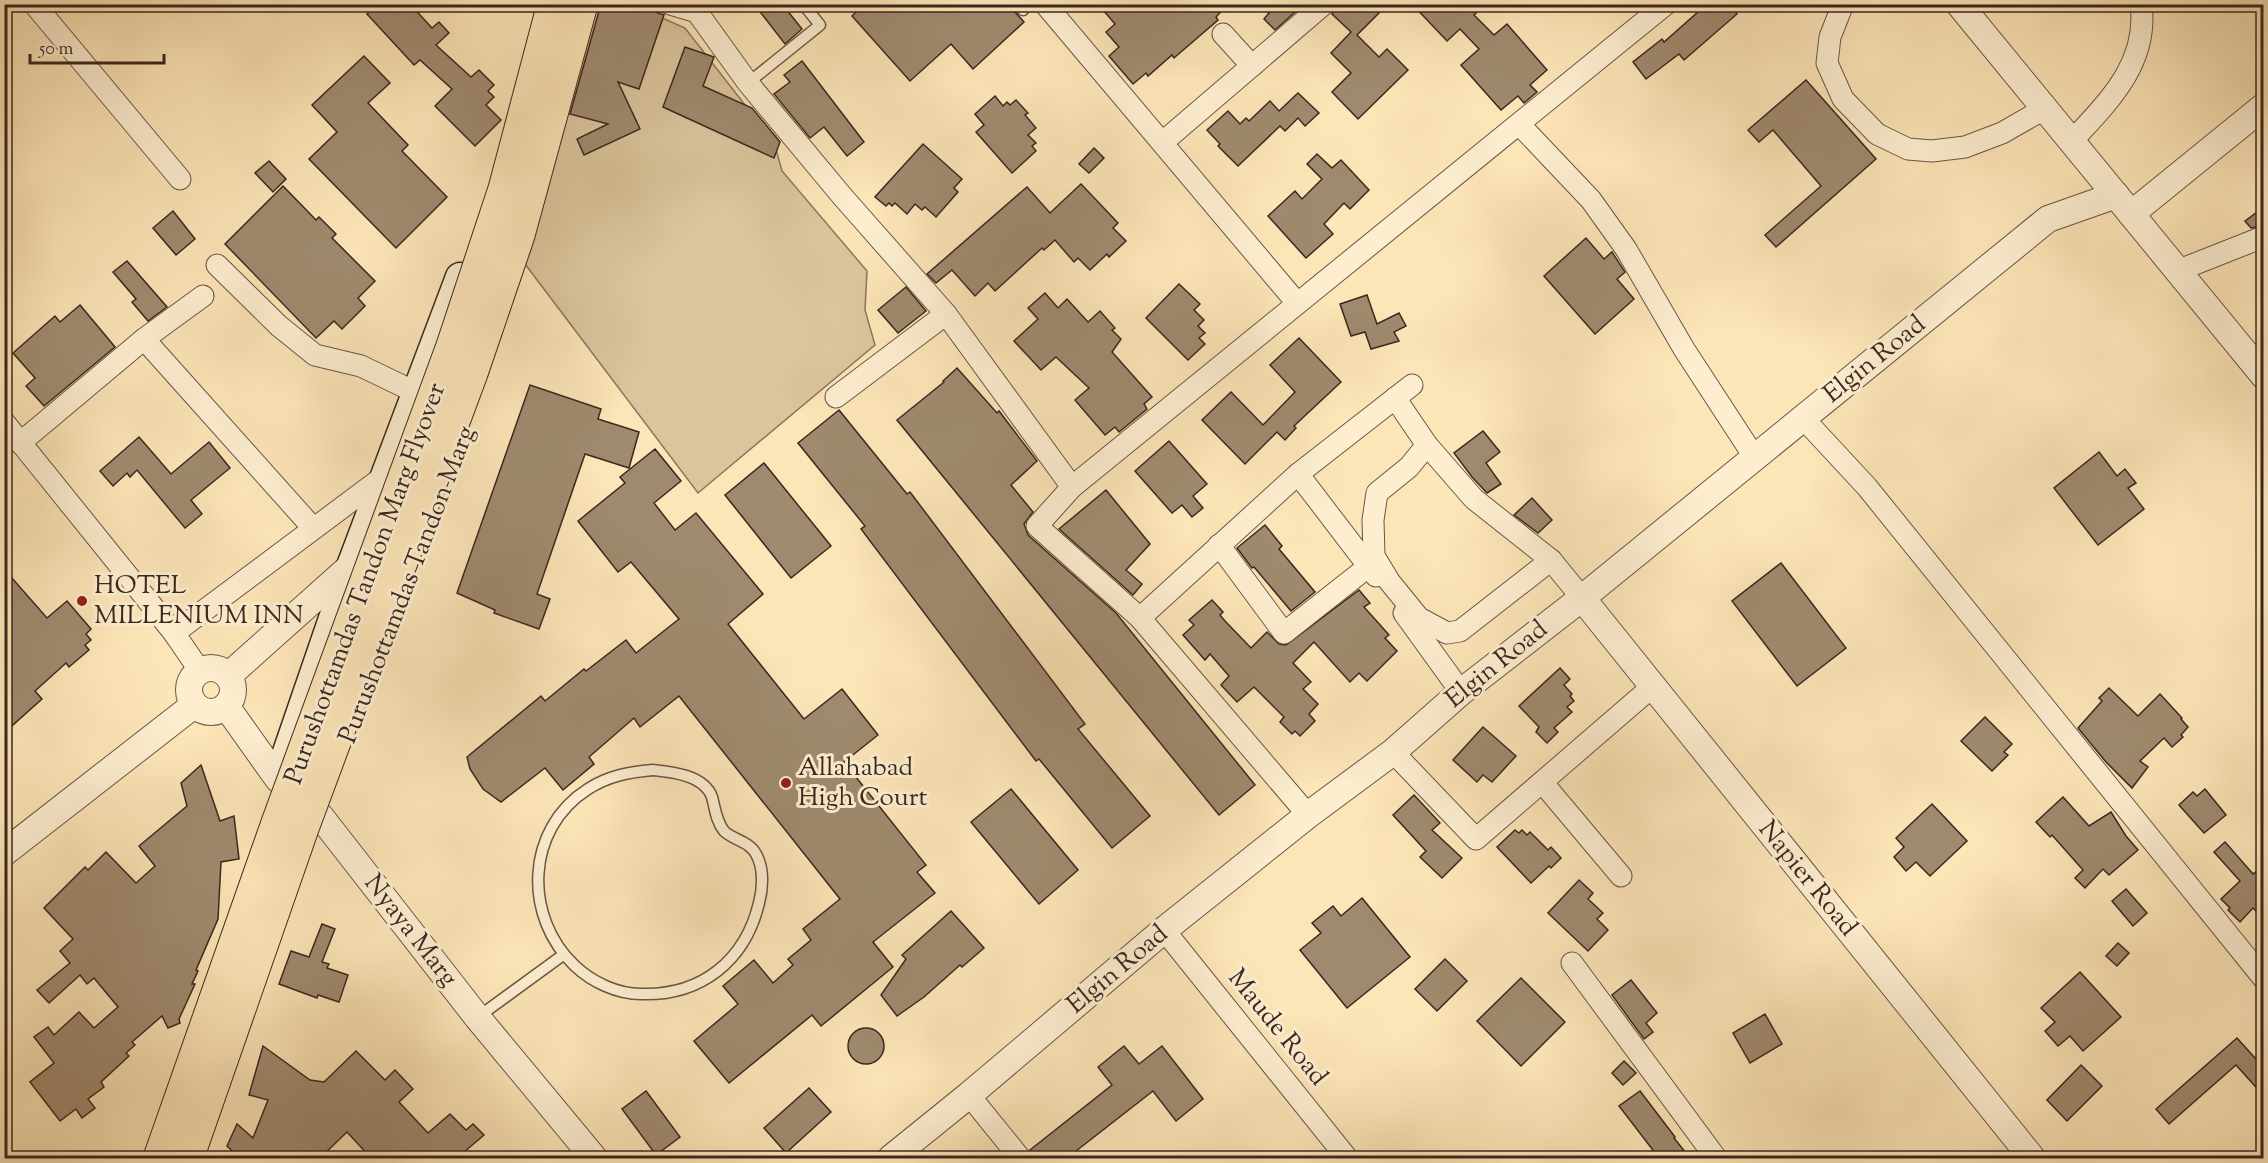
<svg xmlns="http://www.w3.org/2000/svg" width="2268" height="1163" viewBox="0 0 2268 1163" font-family="'Sorts Mill Goudy',serif">
<rect width="100%" height="100%" fill="#fce5b7"/>
<filter id="stains"><feTurbulence type="fractalNoise" baseFrequency=".00333" numOctaves="4"/><feColorMatrix values="0 0 0 0 .2 0 0 0 0 .09 0 0 0 0 .02 0 0 0 .5 -.17"/></filter>
<radialGradient id="worn" r=".72"><stop offset=".6" stop-color="#630" stop-opacity="0"/><stop offset="1" stop-color="#630" stop-opacity=".3"/></radialGradient>
<path fill="#dbc59d" stroke="#8a765e" stroke-width="1.5" d="M585,5H633L685,28L774,142L782,171L867,271L865,310L875,345L698,493L522,260Z"/>
<g fill="#9f8a6f" stroke="#3a2720" stroke-width="1.5">
<path d="M377,4H410L432,28L439,22L449,33L436,45L471,77L479,70L494,85L488,91L494,97L486,105L501,120L475,146L435,106L452,89L420,60L414,65L367,14Z"/>
<path d="M601,4H634L664,15L639,89L618,82L640,129L584,155L577,139L608,124L570,114Z"/>
<path d="M754,4H786V9L802,29L785,44Z"/>
<path d="M864,4H1008L1024,22L973,69L951,44L910,81L852,16Z"/>
<path d="M1098,4H1228L1216,17L1218,20L1174,58L1172,55L1148,76L1146,73L1133,84L1109,56L1119,47L1106,32L1115,24Z"/>
<path d="M1261,4H1304L1275,30L1264,19L1269,13Z"/>
<path d="M1336,4H1370L1379,13L1357,35L1379,57L1387,49L1408,70L1358,119L1332,92L1351,73L1331,53L1351,32L1332,14Z"/>
<path d="M1412,4H1485L1474,15L1494,35L1507,24L1547,70L1530,85L1537,92L1524,103L1518,96L1501,110L1461,65L1479,49L1460,29L1447,41Z"/>
<path d="M1707,4H1729L1737,14L1684,60L1679,54L1646,79L1633,62L1662,39L1664,42Z"/>
<path d="M685,47L714,57L703,86L752,108L780,142L774,158L663,107Z"/>
<path d="M364,56L390,83L368,103L408,145L402,151L447,197L396,248L309,159L337,132L312,105Z"/>
<path d="M802,61L864,142L847,156L824,127L810,138L774,94L790,82L784,75Z"/>
<path d="M1806,80L1876,159L1776,247L1765,235L1821,186L1773,130L1759,142L1748,130Z"/>
<path d="M1298,93L1319,113L1305,126L1298,118L1285,131L1280,126L1238,166L1218,146L1220,144L1207,130L1228,111L1240,124L1246,118L1249,121L1270,101L1279,111Z"/>
<path d="M995,96L1003,106L1007,102L1010,105L1016,100L1028,113L1025,115L1036,128L1028,135L1036,143L1032,146L1036,151L1012,173L976,132L984,125L975,114Z"/>
<path d="M923,144L962,179L954,188L958,192L936,217L925,207L922,210L915,204L907,214L895,203L892,206L889,203L886,206L875,197Z"/>
<path d="M1094,148L1104,158L1089,173L1079,164Z"/>
<path d="M1317,154L1332,168L1341,160L1369,190L1350,209L1344,203L1324,224L1333,234L1306,258L1268,216L1295,191L1302,199L1322,179L1307,164Z"/>
<path d="M269,161L286,179L273,192L255,173Z"/>
<path d="M1081,184L1118,223L1113,228L1126,241L1109,257L1107,254L1090,270L1078,258L1074,262L1055,240L1044,250L1042,248L995,291L988,283L975,296L952,270L936,283L927,274L1027,187L1050,213Z"/>
<path d="M283,186L316,220L319,217L336,234L332,238L375,281L358,298L365,306L342,329L334,321L316,338L225,244Z"/>
<path d="M2264,207V226L2251,228L2245,221Z"/>
<path d="M173,211L195,239L176,255L153,228Z"/>
<path d="M1586,238L1604,259L1612,252L1625,272L1617,279L1634,299L1595,334L1544,276Z"/>
<path d="M127,261L167,307L148,321L132,302L136,299L113,272Z"/>
<path d="M1179,284L1200,304L1194,310L1204,320L1198,326L1205,333L1199,338L1205,344L1188,360L1146,318Z"/>
<path d="M906,287L926,311L898,333L878,310Z"/>
<path d="M1045,293L1058,308L1067,299L1088,322L1100,311L1115,328L1112,330L1121,339L1112,352L1152,397L1144,404L1147,409L1119,432L1115,427L1105,435L1075,400L1089,388L1056,357L1041,370L1014,341L1038,319L1028,308Z"/>
<path d="M1367,295L1377,324L1399,313L1406,326L1394,332L1399,341L1371,349L1365,332L1351,336L1340,304Z"/>
<path d="M80,305L115,347L44,406L26,386L35,378L13,353L55,316L60,322Z"/>
<path d="M1299,338L1341,382L1294,426L1296,428L1285,440L1277,432L1245,464L1202,420L1231,392L1263,425L1295,392L1270,365Z"/>
<path d="M957,368L997,413L999,411L1037,461L1011,485L1033,512L1024,524L1028,535L1116,613L1255,785L1219,815L897,420L944,382L943,381Z"/>
<path d="M530,385L601,409L598,419L639,432L629,468L585,454L537,594L550,599L539,629L494,613L495,610L457,593Z"/>
<path d="M839,410L907,494L910,492L1085,724L1078,729L1150,816L1112,848L1039,759L1036,761L861,529L865,526L798,443Z"/>
<path d="M1483,431L1500,452L1486,463L1501,484L1487,493L1472,477L1454,453Z"/>
<path d="M139,437L171,474L209,442L230,468L191,500L202,514L185,528L137,470L130,477L127,473L113,486L100,471Z"/>
<path d="M1169,441L1207,484L1193,496L1203,508L1192,517L1182,505L1172,513L1135,471Z"/>
<path d="M655,449L681,481L654,503L675,530L696,513L763,594L728,624L804,719L842,689L878,735L844,762L926,865L917,872L935,893L873,942L893,967L821,1026L812,1015L729,1083L694,1041L738,1004L723,986L754,960L773,983L793,965L788,959L811,940L803,929L840,899L679,696L640,727L634,718L589,757L594,764L563,790L545,768L501,802L483,789L470,769L467,757L541,696L545,701L584,669L586,671L626,640L636,653L679,619L631,562L618,572L578,521L625,483L620,477Z"/>
<path d="M2099,452L2117,476L2125,469L2136,483L2128,488L2144,509L2098,545L2054,488Z"/>
<path d="M764,463L831,546L791,578L725,495Z"/>
<path d="M1106,490L1150,544L1126,570L1142,584L1133,595L1059,529Z"/>
<path d="M1532,498L1552,520L1538,533L1514,515Z"/>
<path d="M1265,525L1282,546L1279,549L1315,592L1291,611L1254,567L1252,568L1237,548Z"/>
<path d="M1781,563L1846,648L1797,686L1732,601Z"/>
<path d="M4,569L47,618L67,601L91,629L86,634L91,640L85,645L89,650L69,667L66,663L35,691L42,699L4,733Z"/>
<path d="M1359,590L1370,603L1364,607L1389,635L1385,638L1397,651L1367,681L1359,673L1350,682L1314,642L1293,663L1311,682L1303,689L1318,704L1309,714L1315,721L1300,736L1295,731L1292,734L1280,722L1284,717L1254,687L1237,702L1221,685L1229,676L1210,654L1205,660L1183,635L1194,625L1189,620L1212,600L1223,612L1220,615L1225,621L1251,648L1267,632L1279,644L1286,645Z"/>
<path d="M1560,668L1570,679L1564,685L1572,694L1570,696L1574,701L1567,707L1572,712L1554,728L1558,732L1547,743L1536,732L1539,727L1519,706Z"/>
<path d="M2109,688L2138,716L2160,694L2182,718L2181,719L2188,727L2181,735L2183,737L2172,747L2164,738L2140,761L2148,767L2132,788L2106,762L2078,728L2102,701L2099,698Z"/>
<path d="M1985,717L2012,744L2004,752L2008,755L1992,771L1961,741Z"/>
<path d="M1483,727L1516,756L1492,782L1483,775L1477,782L1453,760Z"/>
<path d="M201,765L220,821L234,816L239,859L221,862L218,919L196,970L198,971L192,984H195L179,1019L180,1023L168,1028L162,1016L132,1042L135,1045L126,1053L129,1056L101,1082L104,1087L88,1099L95,1108L82,1118L76,1109L60,1121L30,1082L54,1063L34,1037L48,1027L54,1035L79,1012L94,1028L118,1007L94,978L87,984L80,975L49,1003L37,990L70,963L60,951L73,939L44,908L85,867L88,870L106,852L136,883L155,866L139,846L187,806L181,783Z"/>
<path d="M1011,789L1078,870L1039,904L971,822Z"/>
<path d="M2205,789L2226,815L2204,833L2179,805L2193,792L2197,796Z"/>
<path d="M1414,795L1440,823L1432,830L1462,858L1442,878L1420,857L1426,851L1393,815Z"/>
<path d="M2063,797L2089,826L2111,812L2126,836L2138,850L2109,875L2103,869L2085,888L2075,878L2083,870L2052,835L2050,837L2036,822Z"/>
<path d="M1932,804L1967,841L1930,876L1916,862L1906,871L1894,857L1904,847L1896,838Z"/>
<path d="M1515,830L1519,833L1522,830L1527,835L1530,832L1548,850L1551,847L1561,858L1551,868L1549,866L1531,883L1497,847Z"/>
<path d="M2225,842L2253,874L2264,865V919L2253,908L2240,922L2228,910L2230,908L2221,899L2240,881L2214,852Z"/>
<path d="M1579,880L1593,893L1588,899L1603,913L1597,919L1608,930L1588,951L1548,913Z"/>
<path d="M2126,889L2147,913L2133,926L2112,901Z"/>
<path d="M1362,898L1410,957L1347,1008L1300,950L1321,933L1312,923L1333,906L1341,916Z"/>
<path d="M951,911L984,948L962,967L960,965L924,997L897,1016L881,995L906,959L902,955Z"/>
<path d="M322,924L335,929L322,962L329,964L327,968L348,975L339,1002L318,995L317,998L279,984L291,951L309,957Z"/>
<path d="M2118,943L2129,953L2117,966L2106,956Z"/>
<path d="M1445,959L1467,981L1437,1011L1415,989Z"/>
<path d="M2080,972L2121,1017L2083,1051L2070,1036L2058,1046L2045,1031L2055,1022L2041,1008Z"/>
<path d="M1521,978L1565,1022L1521,1066L1477,1021Z"/>
<path d="M1631,980L1657,1013L1646,1023L1653,1032L1644,1039L1612,995Z"/>
<path d="M1765,1014L1782,1044L1750,1063L1733,1033Z"/>
<circle cx="866" cy="1046" r="18"/>
<path d="M2237,1038L2264,1068V1096L2236,1065L2169,1124L2156,1109Z"/>
<path d="M263,1046L310,1080L324,1082L356,1051L385,1080L395,1070L413,1089L399,1102L428,1133L450,1114L466,1130L473,1124L484,1135L457,1158H371L347,1132L320,1158H240L227,1146L237,1124L253,1138L268,1100L249,1095Z"/>
<path d="M1124,1046L1139,1064L1162,1046L1203,1099L1176,1121L1153,1091L1067,1158H1032L1030,1150L1112,1085L1098,1067Z"/>
<path d="M1624,1061L1636,1073L1623,1085L1612,1073Z"/>
<path d="M2081,1065L2102,1086L2067,1121L2047,1100Z"/>
<path d="M809,1088L831,1112L786,1153L764,1128Z"/>
<path d="M646,1091L680,1137L656,1155L622,1109Z"/>
<path d="M1640,1091L1675,1137L1674,1138L1690,1158H1659L1619,1106Z"/>
</g>
<g fill="none" stroke-linecap="round" stroke-linejoin="round">
<g stroke="#6a5646" stroke-width="13">
<g id="service">
<path d="M1019,4L1023,10"/>
<path d="M748,83L820,25L803,4"/>
<path d="M653,770C672,772 704,775 712,797C715,808 716,821 724,831C733,840 749,841 756,854C764,868 763,888 759,903C745,961 701,996 641,994C617,994 592,982 575,966C523,917 525,829 588,789C608,776 629,772 653,770Z"/>
<path d="M478,1017L563,955"/>
</g>
</g>
<g stroke="#6a5646" stroke-width="23">
<g id="minor">
<path d="M34,4L180,179"/>
<path d="M670,4L697,12L748,83L842,196L946,314L1072,487"/>
<path d="M1045,4L1297,303"/>
<path d="M1843,4L1830,37L1827,63L1843,99L1877,134L1908,149L1932,151L1965,147L2002,133L2044,109"/>
<path d="M1223,34L1252,66"/>
<path d="M1519,124L1591,200L1626,249L1684,349L1755,458"/>
<path d="M2072,141C2108,102 2149,63 2141,4"/>
<path d="M1163,142L1324,4"/>
<path d="M217,265L279,326L315,355L361,366L417,393"/>
<path d="M2177,271L2258,239H2264"/>
<path d="M144,339L313,528"/>
<path d="M836,397L946,314"/>
<path d="M1395,398L1427,445L1409,467L1377,493L1373,520L1374,556L1389,581L1419,618L1447,633L1460,631L1551,560L1582,598"/>
<path d="M1803,418L1867,487L2264,979"/>
<path d="M4,422L174,633L200,671"/>
<path d="M20,443L144,339L203,296"/>
<path d="M1427,445L1474,499L1551,560"/>
<path d="M1298,474L1376,576"/>
<path d="M1219,545L1284,633L1369,566"/>
<path d="M1404,613L1461,692"/>
<path d="M1140,618L1298,474L1412,385"/>
<path d="M174,633L387,474"/>
<path d="M1393,752L1476,839L1652,687"/>
<path d="M1542,782L1621,876"/>
<path d="M1308,815L1140,618L1037,526L1072,487L1666,4"/>
<path d="M1164,930L1347,1158"/>
<path d="M1572,963L1716,1158"/>
<path d="M969,1095L1020,1158"/>
</g>
</g>
<g stroke="#6a5646" stroke-width="28">
<g id="tertiary">
<path d="M1959,4L2264,376"/>
<path d="M2131,214L2264,106"/>
<path d="M1582,598L2032,1158"/>
<circle cx="211" cy="690" r="22"/>
<path d="M228,676L351,566"/>
<path d="M226,706L278,779L321,817L477,1017L594,1158"/>
<path d="M4,853L194,705"/>
<path d="M891,1158L969,1095L1164,930L1308,815L1393,752L1461,692L1582,598L2048,219L2116,195"/>
</g>
</g>
<g stroke="#3a2720" stroke-width="31">
<path id="secondary" d="M284,761L351,566L460,277"/>
</g>
<use href="#service" stroke="#fdeed0" stroke-width="10"/>
<use href="#minor" stroke="#fdeed0" stroke-width="21"/>
<use href="#tertiary" stroke="#fdeed0" stroke-width="26"/>
<use href="#secondary" stroke="#fdeed0" stroke-width="28"/>
<g stroke="#3a2720" stroke-width="35" stroke-linecap="butt">
<g id="primary-bridge">
<path d="M160,1158L278,823L453,346L505,189L554,4"/>
<path d="M187,1158L302,828L471,373L518,235L581,4"/>
</g>
</g>
<use href="#primary-bridge" stroke="#fce5b7" stroke-width="33"/>
</g>
<g fill="#8f2418" stroke="#fdeed0" stroke-width="2">
<circle cx="82" cy="601" r="6"/>
<circle cx="786" cy="783" r="6"/>
</g>
<g text-anchor="middle" dominant-baseline="central" stroke-width="6" stroke-linejoin="round" paint-order="stroke">
<g font-size="26" fill="#3a2720" stroke="#fdeed0">
<text transform="translate(1875 360) rotate(-39)">Elgin Road</text>
<text transform="translate(366 584) rotate(-70)">Purushottamdas Tandon Marg Flyover</text>
<text transform="translate(408 585) rotate(-69)">Purushottamdas Tandon Marg</text>
<text transform="translate(1497 665) rotate(-39)">Elgin Road</text>
<text transform="translate(1807 879) rotate(51)">Napier Road</text>
<text transform="translate(410 931) rotate(52)">Nyaya Marg</text>
<text transform="translate(1118 970) rotate(-40)">Elgin Road</text>
<text transform="translate(1277 1028) rotate(51)">Maude Road</text>
</g>
<g font-size="26" fill="#3a2720" stroke="#fdeed0" text-anchor="start">
<text x="94" y="586">HOTEL<tspan x="94" dy="30">MILLENIUM INN</tspan></text>
<text x="798" y="768">Allahabad<tspan x="798" dy="30">High Court</tspan></text>
</g>
</g>
<rect width="2268" height="1163" fill="none" stroke="#fce5b7" stroke-width="24"/>
<rect x="6" y="6" width="2256" height="1151" fill="none" stroke="#3a2720" stroke-width="3"/>
<rect x="12" y="12" width="2244" height="1139" fill="none" stroke="#3a2720" stroke-width="1.5"/>
<path d="M30 54v9h134v-9" fill="none" stroke="#3a2720" stroke-width="3"/>
<text x="39" y="54" font-size="18" fill="#3a2720" stroke="#fdeed0" stroke-width="4.5" paint-order="stroke">50 m</text>
<rect width="100%" height="100%" filter="url(#stains)"/>
<rect width="100%" height="100%" fill="url(#worn)"/>
</svg>
